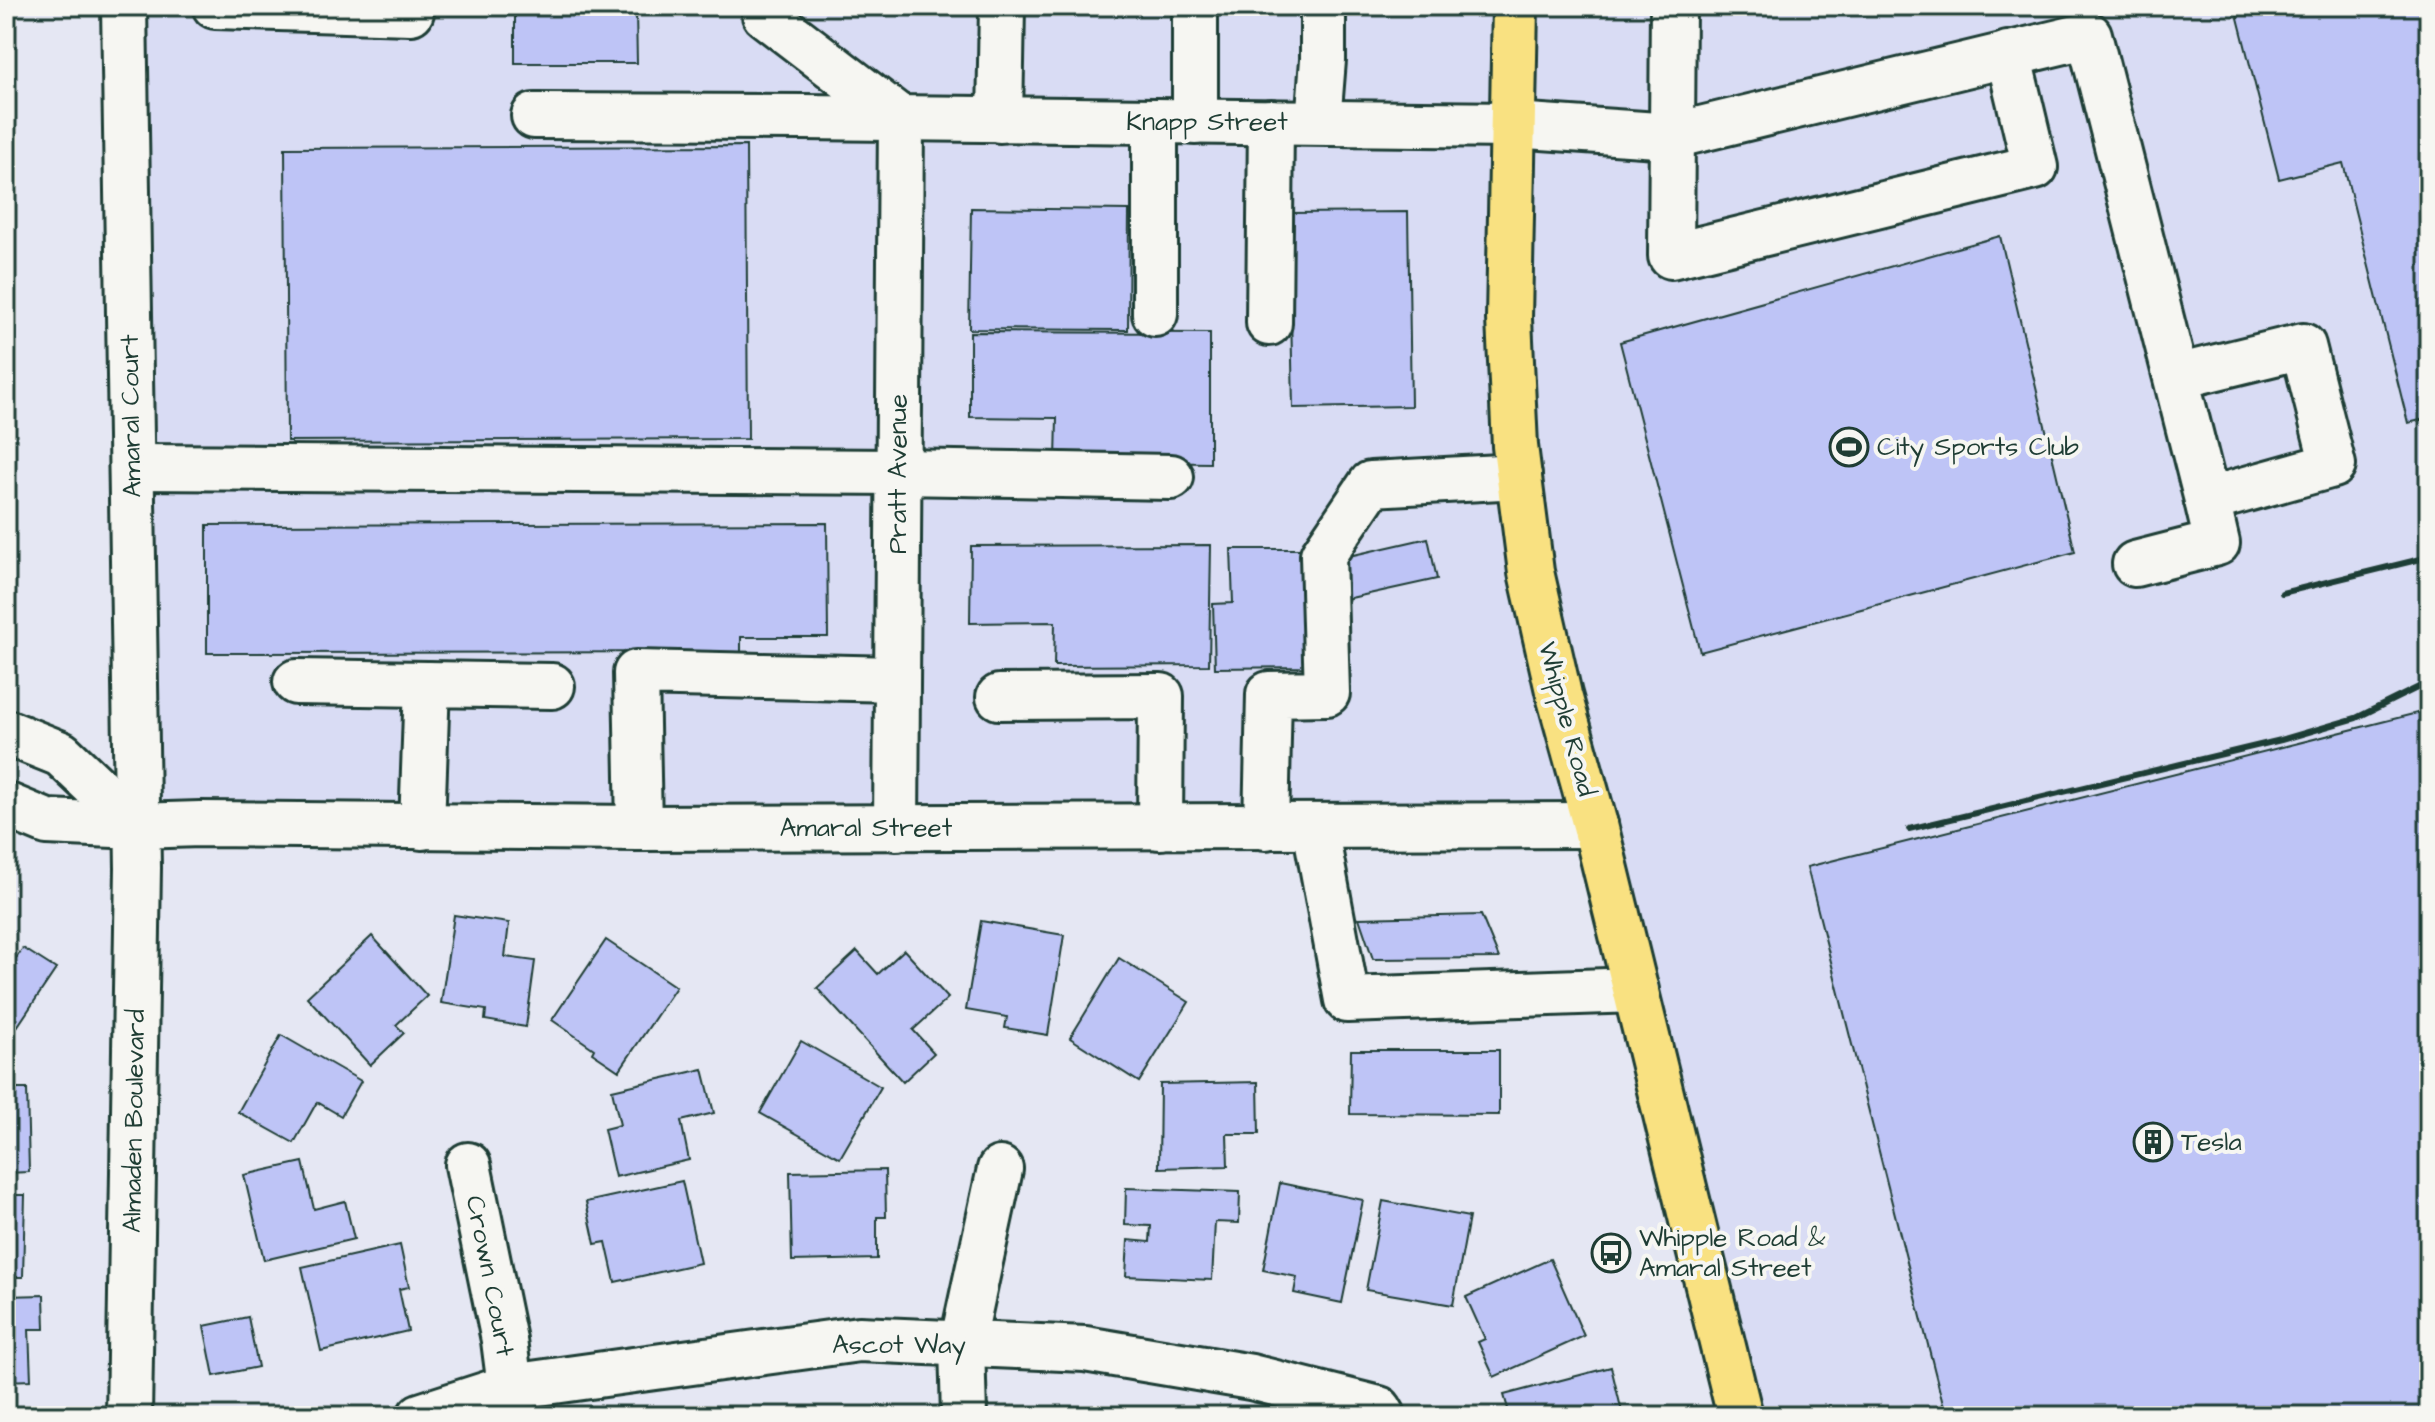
<svg xmlns="http://www.w3.org/2000/svg" width="2435" height="1422" viewBox="0 0 2435 1422" font-family="'Architects Daughter',sans-serif">
<rect width="100%" height="100%" fill="#e5e7f3"/>
<filter id="ink" filterUnits="userSpaceOnUse"><feTurbulence type="fractalNoise" baseFrequency=".0125" numOctaves="2"/><feDisplacementMap in="SourceGraphic" scale="16" xChannelSelector="R" yChannelSelector="G"/><feConvolveMatrix kernelMatrix="1 2 1 2 8 2 1 2 1" color-interpolation-filters="sRGB"/></filter>
<g filter="url(#ink)">
<path fill="#d9dcf4" d="M124,6H2429V1416H1740L1595,825L137,826Z"/>
<g fill="#bec4f6" stroke="#1f3d34" stroke-width="2">
<path d="M447,6H612V12H636L637,63H515V14H448Z"/>
<path d="M1056,6H1165V10L1056,9Z"/>
<path d="M2235,6H2429V418L2408,423L2343,163L2279,179Z"/>
<path d="M746,146L748,439L287,441L285,148Z"/>
<path d="M971,208L1129,210L1128,330L969,329Z"/>
<path d="M1408,212L1411,406L1293,408L1289,213Z"/>
<path d="M2000,236L2075,552L1700,652L1620,342Z"/>
<path d="M970,332L1210,333V463L1056,461L1057,418L970,417Z"/>
<path d="M827,523L828,637H741V652L207,653V525Z"/>
<path d="M1428,538L1437,579L1346,599L1336,559Z"/>
<path d="M1211,545L1209,665L1054,666L1055,622L970,623L971,546Z"/>
<path d="M1231,549H1306L1308,667L1215,668L1213,604L1233,603Z"/>
<path d="M2429,710V1416H1946L1807,867Z"/>
<path d="M454,915L509,923L505,957L535,961L526,1027L485,1020L486,1010L441,1003Z"/>
<path d="M1481,915L1499,958L1373,959L1359,918Z"/>
<path d="M981,921L1064,935L1048,1035L1005,1028L1007,1017L966,1010Z"/>
<path d="M372,936L427,996L396,1025L404,1033L370,1065L307,997Z"/>
<path d="M606,940L676,987L619,1071L592,1053L594,1049L552,1020Z"/>
<path d="M23,948L56,969L11,1036L6,1032V973Z"/>
<path d="M904,950L948,998L913,1030L934,1053L903,1082L817,988L857,951L878,974Z"/>
<path d="M1119,958L1189,1002L1139,1082L1070,1038Z"/>
<path d="M281,1035L361,1081L341,1116L317,1102L294,1143L238,1112Z"/>
<path d="M801,1041L881,1087L840,1158L760,1113Z"/>
<path d="M1351,1050H1499V1115L1350,1114Z"/>
<path d="M703,1069L714,1113L681,1121L689,1160L615,1177L604,1129L620,1125L612,1090Z"/>
<path d="M1258,1082L1259,1134H1227L1228,1166L1159,1168L1160,1084Z"/>
<path d="M6,1089H27L29,1172L6,1173Z"/>
<path d="M303,1162L314,1209L345,1201L354,1239L264,1260L244,1175Z"/>
<path d="M885,1170L886,1217H877V1259L792,1261L790,1172Z"/>
<path d="M682,1181L700,1263L615,1282L606,1242L595,1244L586,1202Z"/>
<path d="M1280,1183L1363,1200L1342,1303L1294,1293L1297,1277L1263,1270Z"/>
<path d="M1126,1188L1240,1192L1239,1223L1215,1222L1212,1280L1126,1276L1128,1240L1150,1242L1151,1226L1125,1225Z"/>
<path d="M6,1195H25L23,1277H6Z"/>
<path d="M1383,1201L1469,1217L1453,1305L1366,1290Z"/>
<path d="M400,1245L409,1287L399,1289L408,1331L321,1351L302,1267Z"/>
<path d="M1550,1259L1584,1336L1494,1377L1478,1342L1485,1339L1466,1297Z"/>
<path d="M44,1295L45,1329H29L31,1380L6,1381V1296Z"/>
<path d="M248,1317L258,1367L214,1376L204,1326Z"/>
<path d="M1611,1367L1623,1416H1510L1504,1395Z"/>
</g>
<g fill="none" stroke-linecap="round" stroke-linejoin="round">
<g stroke="#1f3d34" stroke-width="50">
<g id="minor">
<path d="M124,6L138,868L129,1416"/>
<path d="M215,6L411,12"/>
<path d="M765,6V15L901,119"/>
<path d="M1195,6V122"/>
<path d="M1673,6L1671,256L2035,167L2008,54"/>
<path d="M534,116L803,117L1513,125L1672,136L2089,35L2207,500L2333,465L2303,346L2176,377"/>
<path d="M1000,120L1002,6"/>
<path d="M1155,121V314"/>
<path d="M1318,122L1323,60V6"/>
<path d="M1269,323L1271,122"/>
<path d="M132,467L899,472L1171,477"/>
<path d="M2135,564L2217,543L2207,500"/>
<path d="M296,682L427,684"/>
<path d="M999,697L1161,696L1160,827"/>
<path d="M6,732L61,754L137,826"/>
<path d="M6,805L47,822L137,826L200,824L639,828L1595,825"/>
<path d="M422,827L427,684L552,686"/>
<path d="M1266,827L1269,694L1327,693L1323,555L1371,484L1519,476"/>
<path d="M1315,827L1347,1000L1636,990"/>
<path d="M639,828L636,673L897,679"/>
<path d="M896,828L901,119"/>
<path d="M468,1165L504,1340L510,1387"/>
<path d="M420,1416L510,1387L859,1339L1085,1349L1251,1377L1379,1409L1383,1416"/>
<path d="M964,1416L962,1345L1000,1169"/>
</g>
</g>
<g stroke="#1f3d34" stroke-width="50">
<path id="major" d="M1515,6L1509,319L1515,446L1531,572L1559,695L1595,825L1740,1416"/>
</g>
<use href="#minor" stroke="#f6f6f2" stroke-width="44"/>
<use href="#major" stroke="#f9e181" stroke-width="44"/>
<g stroke="#1f3d34" stroke-width="6">
<path d="M2282,593L2429,557"/>
<path d="M1909,829L2281,740L2356,718L2429,682"/>
</g>
</g>
</g>
<defs>
<g id="stadium-ring" transform="scale(2)"><circle r="9.5" fill="#f6f6f2" stroke="#1f3d34" stroke-width="1.5"/><path d="M0-5a6.5 5 0 1 0 0 10a6.5 5 0 1 0 0-10ZM-3.5-1.8h7v3.6h-7Z" fill="#1f3d34"/></g>
<g id="building-ring" transform="scale(2)"><circle r="9.5" fill="#f6f6f2" stroke="#1f3d34" stroke-width="1.5"/><path d="M-4-6H4V6H1V3H-1V6H-4ZM-2.5-4.3h1.7v1.8h-1.7ZM.8-4.3h1.7v1.8H.8ZM-2.5-1h1.7V.8h-1.7ZM.8-1h1.7V.8H.8Z" fill="#1f3d34"/></g>
<g id="bus-ring" transform="scale(2)"><circle r="9.5" fill="#f6f6f2" stroke="#1f3d34" stroke-width="1.5"/><path d="M-5-6H5V4H4V6H2V4H-2V6H-4V4H-5ZM-3.5-4V0h7V-4ZM-3.5 1.2v1.5H-2V1.2ZM2 1.2v1.5H3.5V1.2Z" fill="#1f3d34"/></g>
</defs>
<g fill-rule="evenodd">
<use href="#stadium-ring" x="1849" y="447"/>
<use href="#building-ring" x="2153" y="1142"/>
<use href="#bus-ring" x="1611" y="1253"/>
</g>
<g text-anchor="middle" dominant-baseline="central" stroke-width="8" stroke-linejoin="round" paint-order="stroke">
<g font-size="26" fill="#1f3d34" stroke="#f6f6f2">
<text x="1207" y="122">Knapp Street</text>
<text transform="translate(131 416) rotate(-91)">Amaral Court</text>
<text transform="translate(898 474) rotate(-90)">Pratt Avenue</text>
<text transform="translate(1567 719) rotate(75)">Whipple Road</text>
<text x="866" y="828">Amaral Street</text>
<text transform="translate(134 1121) rotate(-89)">Almaden Boulevard</text>
<text transform="translate(490 1276) rotate(79)">Crown Court</text>
<text x="899" y="1345">Ascot Way</text>
</g>
<g font-size="26" fill="#1f3d34" stroke="#f6f6f2" text-anchor="start">
<text x="1877" y="447">City Sports Club</text>
<text x="2181" y="1142">Tesla</text>
<text x="1639" y="1238">Whipple Road &amp;<tspan x="1639" dy="30">Amaral Street</tspan></text>
</g>
</g>
<rect width="2435" height="1422" fill="none" stroke="#f6f6f2" stroke-width="32"/>
<rect x="16" y="16" width="2403" height="1390" fill="none" stroke="#1f3d34" stroke-width="3" filter="url(#ink)"/>
</svg>
